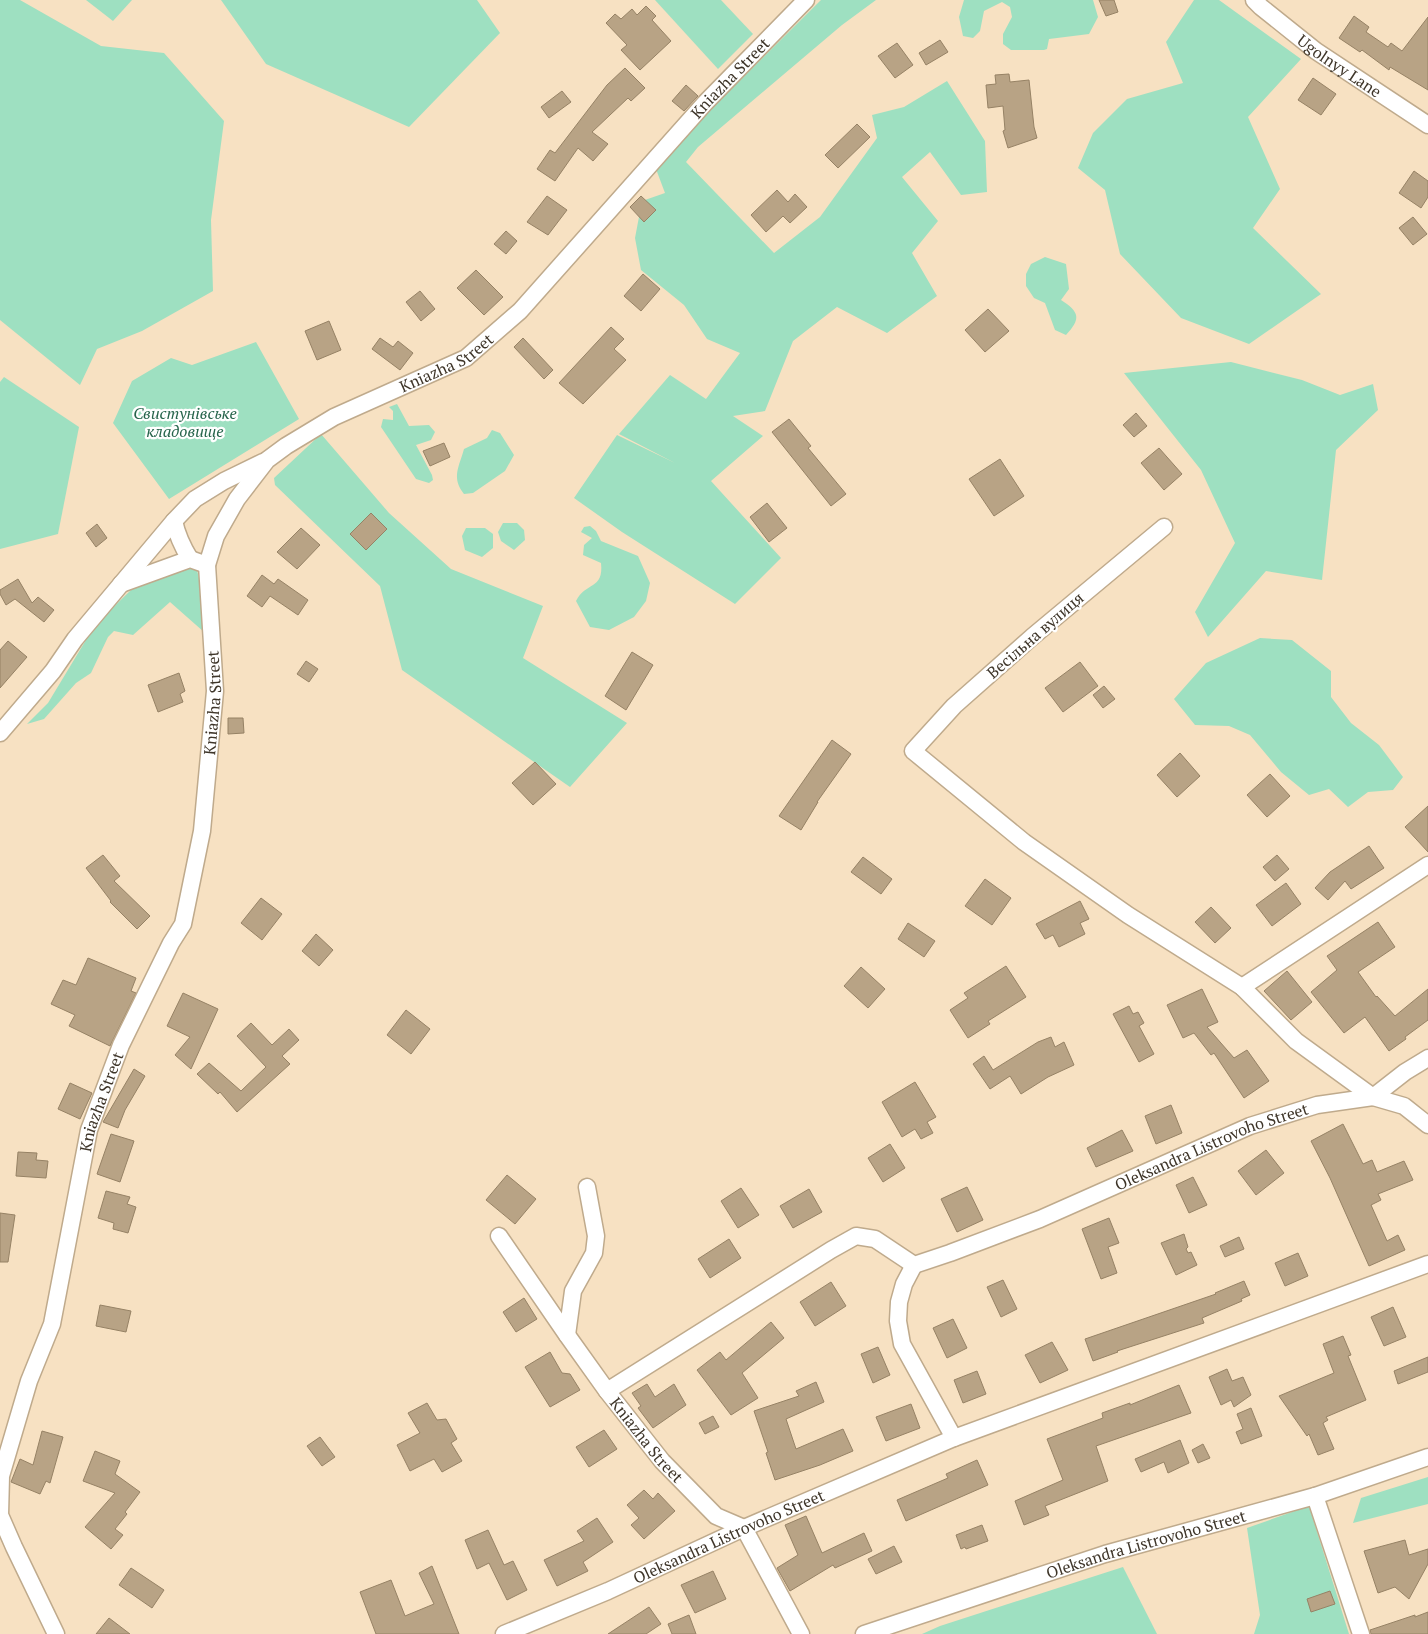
<svg xmlns="http://www.w3.org/2000/svg" width="1428" height="1634" viewBox="0 0 1428 1634" font-family="'PT Serif',serif">
<rect width="100%" height="100%" fill="#f7e1c2"/>
<g fill="#9ee0c1">
<path d="M0,0H20L101,46L164,53L224,121L211,220L213,291L142,331L97,349L80,385L0,320Z"/>
<path d="M86,0H132L113,21Z"/>
<path d="M221,0H477L500,33L409,127L266,64Z"/>
<path d="M655,0H721L753,34L718,69Z"/>
<path d="M821,0H876L842,25L698,147L686,162L774,253L820,217L877,138L872,115L904,107L947,81L985,141L987,192L961,195L930,152L902,177L938,221L912,253L937,296L887,333L837,307L793,341L765,411L733,416L763,436L711,481L781,558L735,604L622,532L574,498L617,435L675,463L619,434L670,375L706,399L740,353L707,339L684,305L641,270L635,238L642,201L665,193L656,169L674,146Z"/>
<path d="M964,0H1093L1098,17L1089,34L1049,39L1047,49L1044,50H1011L1003,44V34L1012,17L1010,7L1002,2L984,11L980,31L973,38L963,36L959,17Z"/>
<path d="M1194,0H1219L1301,59L1248,117L1280,189L1253,228L1321,294L1249,344L1181,318L1120,254L1105,190L1078,168L1093,133L1127,99L1183,83L1166,42Z"/>
<path d="M1045,257L1066,264L1069,289L1061,300C1080,312 1081,319 1066,335L1055,330L1045,303L1034,298L1026,286V274L1031,264Z"/>
<path d="M256,342L299,419L169,499L113,423L132,381L171,358L192,365Z"/>
<path d="M1231,362L1302,380L1340,395L1373,384L1378,410L1336,450L1322,580L1266,571L1208,637L1195,612L1235,543L1201,470L1124,373Z"/>
<path d="M4,377L79,427L58,534L0,549V382Z"/>
<path d="M397,404L409,426L429,425L435,432L431,440L416,445L432,475L433,480L429,483L416,479L381,427L383,419L393,420V411L389,407Z"/>
<path d="M492,430L500,433L514,455L505,471L473,493L464,494C451,478 459,467 464,449L487,438Z"/>
<path d="M321,434L389,513L451,569L543,606L523,658L627,723L570,787L402,670L380,586L275,485L274,478Z"/>
<path d="M503,523H517L524,530L525,540L514,550L501,541L498,532Z"/>
<path d="M590,526L596,531L601,541L638,556L650,583L646,601L634,617L609,630L590,627L576,601C585,582 604,590 601,563L583,555L584,545L592,538L581,532L584,527Z"/>
<path d="M466,528H485L493,534V548L482,557L465,550L462,536Z"/>
<path d="M187,567L197,570L206,608L204,632L170,602L133,635L114,631L108,637L91,673L76,683L44,719L27,724L48,703L95,625L131,590Z"/>
<path d="M1260,638L1292,640L1331,671V697L1351,723L1379,745L1403,777L1393,790L1368,792L1348,807L1329,789L1309,795L1281,772L1250,735L1229,726L1195,725L1174,699L1206,663Z"/>
<path d="M1428,1477V1504L1353,1523L1361,1498Z"/>
<path d="M1309,1506L1349,1634H1254L1260,1615L1247,1528Z"/>
<path d="M1123,1567L1157,1634H922L940,1626Z"/>
</g>
<g fill="#b8a385" stroke="#968265">
<path d="M1099,0H1114L1118,12L1106,16Z"/>
<path d="M646,6L656,16L652,20L671,41L640,70L621,50L627,45L606,23L615,14L621,19L632,9L637,15Z"/>
<path d="M1354,16L1369,27L1366,32L1388,47L1391,43L1402,51L1428,17V90L1390,67L1389,70L1362,50L1360,52L1339,38Z"/>
<path d="M940,40L948,52L926,65L919,53Z"/>
<path d="M897,43L913,65L895,78L878,56Z"/>
<path d="M625,68L645,88L631,101L628,98L592,132L608,144L593,161L578,148L555,181L537,169L550,150L555,153L607,85Z"/>
<path d="M1009,74L1010,82L1029,80L1034,127L1037,138L1008,148L1003,131L1005,130L1003,106L988,108L986,85L996,84L995,75Z"/>
<path d="M1313,78L1336,94L1321,115L1298,100Z"/>
<path d="M686,85L698,96L684,111L672,101Z"/>
<path d="M562,91L571,102L549,118L541,107Z"/>
<path d="M857,124L870,137L838,168L825,155Z"/>
<path d="M1414,171L1428,181V197L1421,208L1399,193Z"/>
<path d="M777,190L788,202L795,194L807,207L790,223L783,216L766,232L751,215Z"/>
<path d="M547,196L567,210L548,235L527,222Z"/>
<path d="M641,196L656,210L644,222L630,207Z"/>
<path d="M1413,217L1427,234L1413,245L1399,228Z"/>
<path d="M506,231L517,241L506,254L494,244Z"/>
<path d="M476,270L503,297L484,315L457,288Z"/>
<path d="M643,274L660,289L641,311L624,296Z"/>
<path d="M420,291L435,309L421,321L406,302Z"/>
<path d="M988,309L1009,331L985,352L965,330Z"/>
<path d="M329,321L341,350L317,360L305,331Z"/>
<path d="M611,327L624,339L614,349L626,360L583,404L559,383Z"/>
<path d="M380,338L393,347L398,341L413,353L400,370L372,349Z"/>
<path d="M523,338L553,370L544,379L514,347Z"/>
<path d="M1136,413L1147,426L1134,437L1123,425Z"/>
<path d="M789,419L811,446L808,448L846,494L831,506L772,432Z"/>
<path d="M444,443L450,457L430,466L423,451Z"/>
<path d="M1159,448L1182,474L1164,490L1141,463Z"/>
<path d="M1000,459L1024,496L994,516L969,479Z"/>
<path d="M767,503L787,528L769,542L750,517Z"/>
<path d="M371,513L387,529L366,550L350,534Z"/>
<path d="M97,524L107,538L96,547L86,533Z"/>
<path d="M301,528L320,545L297,569L277,552Z"/>
<path d="M262,575L274,584L278,579L308,600L298,615L270,596L262,607L247,596Z"/>
<path d="M18,579L32,603L38,597L54,610L44,622L15,599L6,605L0,594V590Z"/>
<path d="M8,641L27,657L0,688V650Z"/>
<path d="M632,652L653,665L626,710L605,696Z"/>
<path d="M306,661L318,669L309,682L297,674Z"/>
<path d="M1080,662L1098,686L1063,712L1045,688Z"/>
<path d="M179,673L185,691L180,694L183,702L158,712L148,685Z"/>
<path d="M1104,686L1115,699L1103,708L1093,695Z"/>
<path d="M228,718H243L244,733L228,734Z"/>
<path d="M832,740L851,754L817,802H818L801,830L779,816Z"/>
<path d="M1180,753L1200,776L1177,797L1157,775Z"/>
<path d="M535,762L556,784L533,805L512,783Z"/>
<path d="M1270,774L1290,796L1267,817L1247,795Z"/>
<path d="M1428,806V852L1405,827Z"/>
<path d="M1369,846L1384,868L1351,889L1345,881L1328,900L1315,888L1330,872Z"/>
<path d="M103,855L120,876L114,881L150,916L137,929L110,902L111,901L86,868Z"/>
<path d="M1277,855L1289,869L1275,881L1263,867Z"/>
<path d="M863,857L892,879L881,894L851,872Z"/>
<path d="M985,879L1011,898L992,925L965,906Z"/>
<path d="M1286,883L1301,904L1272,926L1256,905Z"/>
<path d="M261,898L282,914L262,940L241,923Z"/>
<path d="M1080,901L1089,919L1080,923L1085,934L1059,947L1053,935L1045,939L1036,924Z"/>
<path d="M1211,907L1231,928L1215,943L1195,922Z"/>
<path d="M1378,922L1395,947L1358,972L1376,997L1377,996L1395,1016L1428,989V1020L1405,1037L1406,1039L1389,1051L1365,1017L1344,1033L1311,992L1337,970L1327,956Z"/>
<path d="M908,923L935,941L924,957L898,939Z"/>
<path d="M316,934L333,950L319,966L302,951Z"/>
<path d="M88,958L136,978L131,991L136,993L110,1046L69,1026L75,1015L51,1004L63,980L76,985Z"/>
<path d="M1006,966L1026,997L988,1021L990,1024L968,1038L950,1010L968,998L964,993Z"/>
<path d="M861,967L885,989L868,1008L844,986Z"/>
<path d="M1287,971L1312,1002L1291,1020L1264,991Z"/>
<path d="M1202,989L1218,1022L1207,1027L1234,1058L1247,1050L1269,1081L1244,1098L1214,1053L1211,1055L1194,1033L1183,1038L1167,1005Z"/>
<path d="M183,993L218,1009L191,1069L175,1055L190,1037L167,1026Z"/>
<path d="M1129,1006L1133,1014L1138,1012L1144,1023L1139,1026L1154,1054L1139,1062L1113,1014Z"/>
<path d="M406,1010L430,1029L411,1054L387,1035Z"/>
<path d="M251,1023L272,1045L289,1029L299,1040L282,1056L290,1064L237,1112L220,1092L218,1094L197,1074L209,1063L241,1091L266,1067L237,1036Z"/>
<path d="M1051,1037L1055,1047L1064,1042L1074,1065L1048,1077L1021,1094L1010,1076L990,1089L973,1064L984,1056L993,1070L1038,1042Z"/>
<path d="M134,1069L145,1076L125,1110L118,1128L103,1122Z"/>
<path d="M915,1082L936,1117L927,1122L933,1133L921,1139L915,1129L902,1137L882,1102Z"/>
<path d="M70,1083L92,1093L80,1119L58,1109Z"/>
<path d="M1171,1105L1182,1133L1156,1144L1145,1116Z"/>
<path d="M1343,1124L1363,1164L1372,1160L1377,1172L1404,1161L1413,1180L1378,1194L1381,1200L1371,1205L1387,1241L1398,1235L1405,1250L1369,1266L1330,1178L1311,1141Z"/>
<path d="M1122,1130L1133,1151L1096,1167L1087,1148Z"/>
<path d="M111,1134L134,1141L120,1182L97,1174Z"/>
<path d="M890,1144L905,1168L883,1182L868,1158Z"/>
<path d="M1266,1150L1284,1173L1256,1195L1238,1171Z"/>
<path d="M18,1152L37,1153L36,1160L48,1161L46,1178L16,1176Z"/>
<path d="M507,1175L536,1199L515,1224L486,1200Z"/>
<path d="M1193,1177L1207,1205L1189,1213L1176,1185Z"/>
<path d="M967,1187L983,1220L957,1232L941,1199Z"/>
<path d="M741,1188L759,1215L738,1228L721,1201Z"/>
<path d="M809,1189L822,1212L793,1228L780,1206Z"/>
<path d="M106,1191L130,1197L127,1204L136,1207L128,1233L113,1229L114,1223L98,1218Z"/>
<path d="M0,1213L15,1215L8,1262H0Z"/>
<path d="M1109,1218L1119,1243L1108,1247L1117,1273L1101,1279L1082,1229Z"/>
<path d="M1184,1234L1188,1247L1186,1249L1188,1253L1191,1252L1197,1265L1176,1275L1161,1243Z"/>
<path d="M1239,1237L1244,1249L1225,1257L1220,1246Z"/>
<path d="M729,1239L741,1258L710,1278L698,1259Z"/>
<path d="M1298,1253L1308,1276L1285,1286L1275,1263Z"/>
<path d="M1003,1280L1017,1309L1001,1317L987,1287Z"/>
<path d="M1244,1281L1250,1295L1241,1299L1242,1301L1202,1318L1204,1323L1117,1351L1118,1352L1093,1361L1085,1339L1216,1294L1215,1293Z"/>
<path d="M831,1282L846,1306L815,1326L800,1302Z"/>
<path d="M524,1298L537,1319L516,1332L503,1312Z"/>
<path d="M100,1305L131,1311L126,1332L96,1326Z"/>
<path d="M1393,1307L1406,1337L1384,1346L1371,1317Z"/>
<path d="M953,1319L967,1348L947,1358L933,1328Z"/>
<path d="M771,1322L784,1338L742,1373L758,1398L731,1415L697,1370L720,1352L726,1360Z"/>
<path d="M1343,1336L1351,1355L1348,1356L1366,1400L1326,1417L1328,1420L1323,1423L1334,1449L1318,1455L1309,1434L1307,1436L1279,1396L1334,1373L1323,1344Z"/>
<path d="M1052,1342L1068,1370L1040,1383L1025,1355Z"/>
<path d="M878,1347L890,1375L873,1383L861,1354Z"/>
<path d="M550,1352L562,1373L570,1374L580,1390L550,1407L525,1367Z"/>
<path d="M1428,1357V1372L1398,1384L1394,1371Z"/>
<path d="M1227,1369L1232,1381L1243,1377L1251,1395L1234,1407L1231,1400L1221,1405L1209,1377Z"/>
<path d="M977,1371L986,1394L963,1403L954,1380Z"/>
<path d="M816,1382L824,1402L786,1419L796,1449L843,1429L853,1451L820,1465L775,1480L766,1453L768,1452L754,1411L799,1396L796,1391Z"/>
<path d="M647,1384L655,1397L674,1384L686,1405L653,1428L638,1408L641,1406L632,1393Z"/>
<path d="M1179,1385L1191,1413L1096,1446L1108,1481L1045,1506L1049,1515L1024,1525L1015,1501L1063,1480L1047,1439L1103,1418L1102,1413L1130,1403V1405Z"/>
<path d="M427,1403L437,1420L446,1419L457,1439L451,1443L462,1461L442,1472L434,1459L410,1471L397,1445L420,1433L408,1413Z"/>
<path d="M911,1404L920,1428L886,1441L876,1417Z"/>
<path d="M1251,1408L1262,1436L1241,1444L1236,1432L1243,1429L1237,1414Z"/>
<path d="M713,1416L719,1427L705,1434L699,1423Z"/>
<path d="M604,1430L617,1449L589,1467L576,1447Z"/>
<path d="M42,1431L63,1437L50,1483L46,1481L40,1494L11,1482L20,1459L33,1465Z"/>
<path d="M320,1437L335,1457L322,1466L307,1446Z"/>
<path d="M1180,1440L1189,1463L1168,1473L1164,1462L1141,1472L1135,1459Z"/>
<path d="M1203,1444L1210,1458L1198,1463L1192,1450Z"/>
<path d="M95,1451L120,1461L115,1474L140,1492L125,1512L127,1514L115,1529L123,1535L111,1549L85,1527L115,1493L83,1481Z"/>
<path d="M977,1460L988,1485L906,1521L897,1500L948,1478L946,1474Z"/>
<path d="M644,1490L653,1499L658,1493L675,1511L644,1539L631,1525L639,1518L627,1505Z"/>
<path d="M806,1516L822,1553L864,1533L872,1551L835,1568L833,1565L790,1591L777,1568L798,1555L785,1525Z"/>
<path d="M597,1518L613,1542L583,1562L588,1571L557,1586L544,1560L584,1541L577,1531Z"/>
<path d="M982,1525L988,1541L966,1549L965,1547L961,1549L956,1535Z"/>
<path d="M488,1530L504,1565L513,1561L527,1590L507,1600L489,1563L477,1569L465,1540Z"/>
<path d="M1405,1540L1409,1555L1428,1549V1564L1409,1599L1395,1587L1378,1593L1364,1551Z"/>
<path d="M894,1546L902,1562L876,1574L868,1559Z"/>
<path d="M432,1566L459,1634H376L360,1592L391,1580L405,1616L434,1604L419,1573Z"/>
<path d="M131,1568L164,1590L152,1608L119,1585Z"/>
<path d="M713,1571L726,1599L695,1613L681,1585Z"/>
<path d="M1330,1591L1335,1604L1311,1612L1307,1599Z"/>
<path d="M649,1607L661,1624L646,1634H608Z"/>
<path d="M1428,1612V1634H1371L1370,1630L1415,1615V1617Z"/>
<path d="M689,1615L696,1634H672L668,1624Z"/>
<path d="M109,1618L130,1634H96Z"/>
</g>
<g fill="none" stroke-linecap="round" stroke-linejoin="round">
<g stroke="#bfaa8c" stroke-width="19">
<g id="minor">
<path id="s1" d="M1254,0L1261,7L1316,51L1428,125"/>
<path d="M174,521C177,535 182,546 190,559"/>
<path d="M1164,527L1032,637L954,706L913,751L1024,842L1128,915L1242,987L1296,1041L1373,1097L1404,1106L1428,1125"/>
<path d="M121,584L190,559L207,565"/>
<path d="M0,733L53,671L75,639L174,521L195,499L224,481L263,462"/>
<path d="M1242,987L1428,865"/>
<path id="s2" d="M499,1236L567,1335L607,1391L662,1461L716,1516L744,1528L801,1634"/>
<path d="M914,1265L904,1284L899,1302L898,1321L902,1344L954,1438"/>
<path d="M567,1335L573,1291L594,1253L596,1236L587,1187"/>
<path id="s3" d="M607,1391L831,1250L856,1236L875,1239L914,1265L950,1253L1040,1219L1250,1126L1317,1105L1373,1097L1405,1072L1428,1058"/>
<path d="M1315,1496L1361,1634"/>
<path id="s4" d="M56,1634L14,1547L0,1515L1,1476L29,1381L52,1324L89,1130L121,1045L171,943L183,924L202,831L215,691L207,565L216,536L237,499L267,460L286,446L334,417L466,358L520,311L705,103L806,0"/>
<path id="s5" d="M504,1634L608,1591L744,1528L954,1438L1428,1264"/>
<path id="s6" d="M864,1634L1105,1554L1315,1496L1428,1457"/>
</g>
</g>
<use href="#minor" stroke="#fff" stroke-width="16"/>
</g>
<g text-anchor="middle" dominant-baseline="central" stroke-width="4.5" stroke-linejoin="round" paint-order="stroke">
<g font-size="16" fill="#3e3529" stroke="#fff">
<text stroke="none"><textPath href="#s1" startOffset="108">Ugolnyy Lane</textPath></text>
<text stroke="none"><textPath href="#s4" startOffset="1849">Kniazha Street</textPath></text>
<text stroke="none"><textPath href="#s4" startOffset="1444">Kniazha Street</textPath></text>
<text transform="translate(1035 635) rotate(-41)">Весільна вулиця</text>
<text stroke="none"><textPath href="#s4" startOffset="979">Kniazha Street</textPath></text>
<text stroke="none"><textPath href="#s4" startOffset="559">Kniazha Street</textPath></text>
<text stroke="none"><textPath href="#s3" startOffset="680">Oleksandra Listrovoho Street</textPath></text>
<text stroke="none"><textPath href="#s2" startOffset="252">Kniazha Street</textPath></text>
<text stroke="none"><textPath href="#s5" startOffset="245">Oleksandra Listrovoho Street</textPath></text>
<text stroke="none"><textPath href="#s6" startOffset="296">Oleksandra Listrovoho Street</textPath></text>
</g>
<g font-size="16" font-style="italic" fill="#26644b" stroke="#fff">
<text x="185" y="413">Свистунівське<tspan x="185" dy="18">кладовище</tspan></text>
</g>
</g>
</svg>
